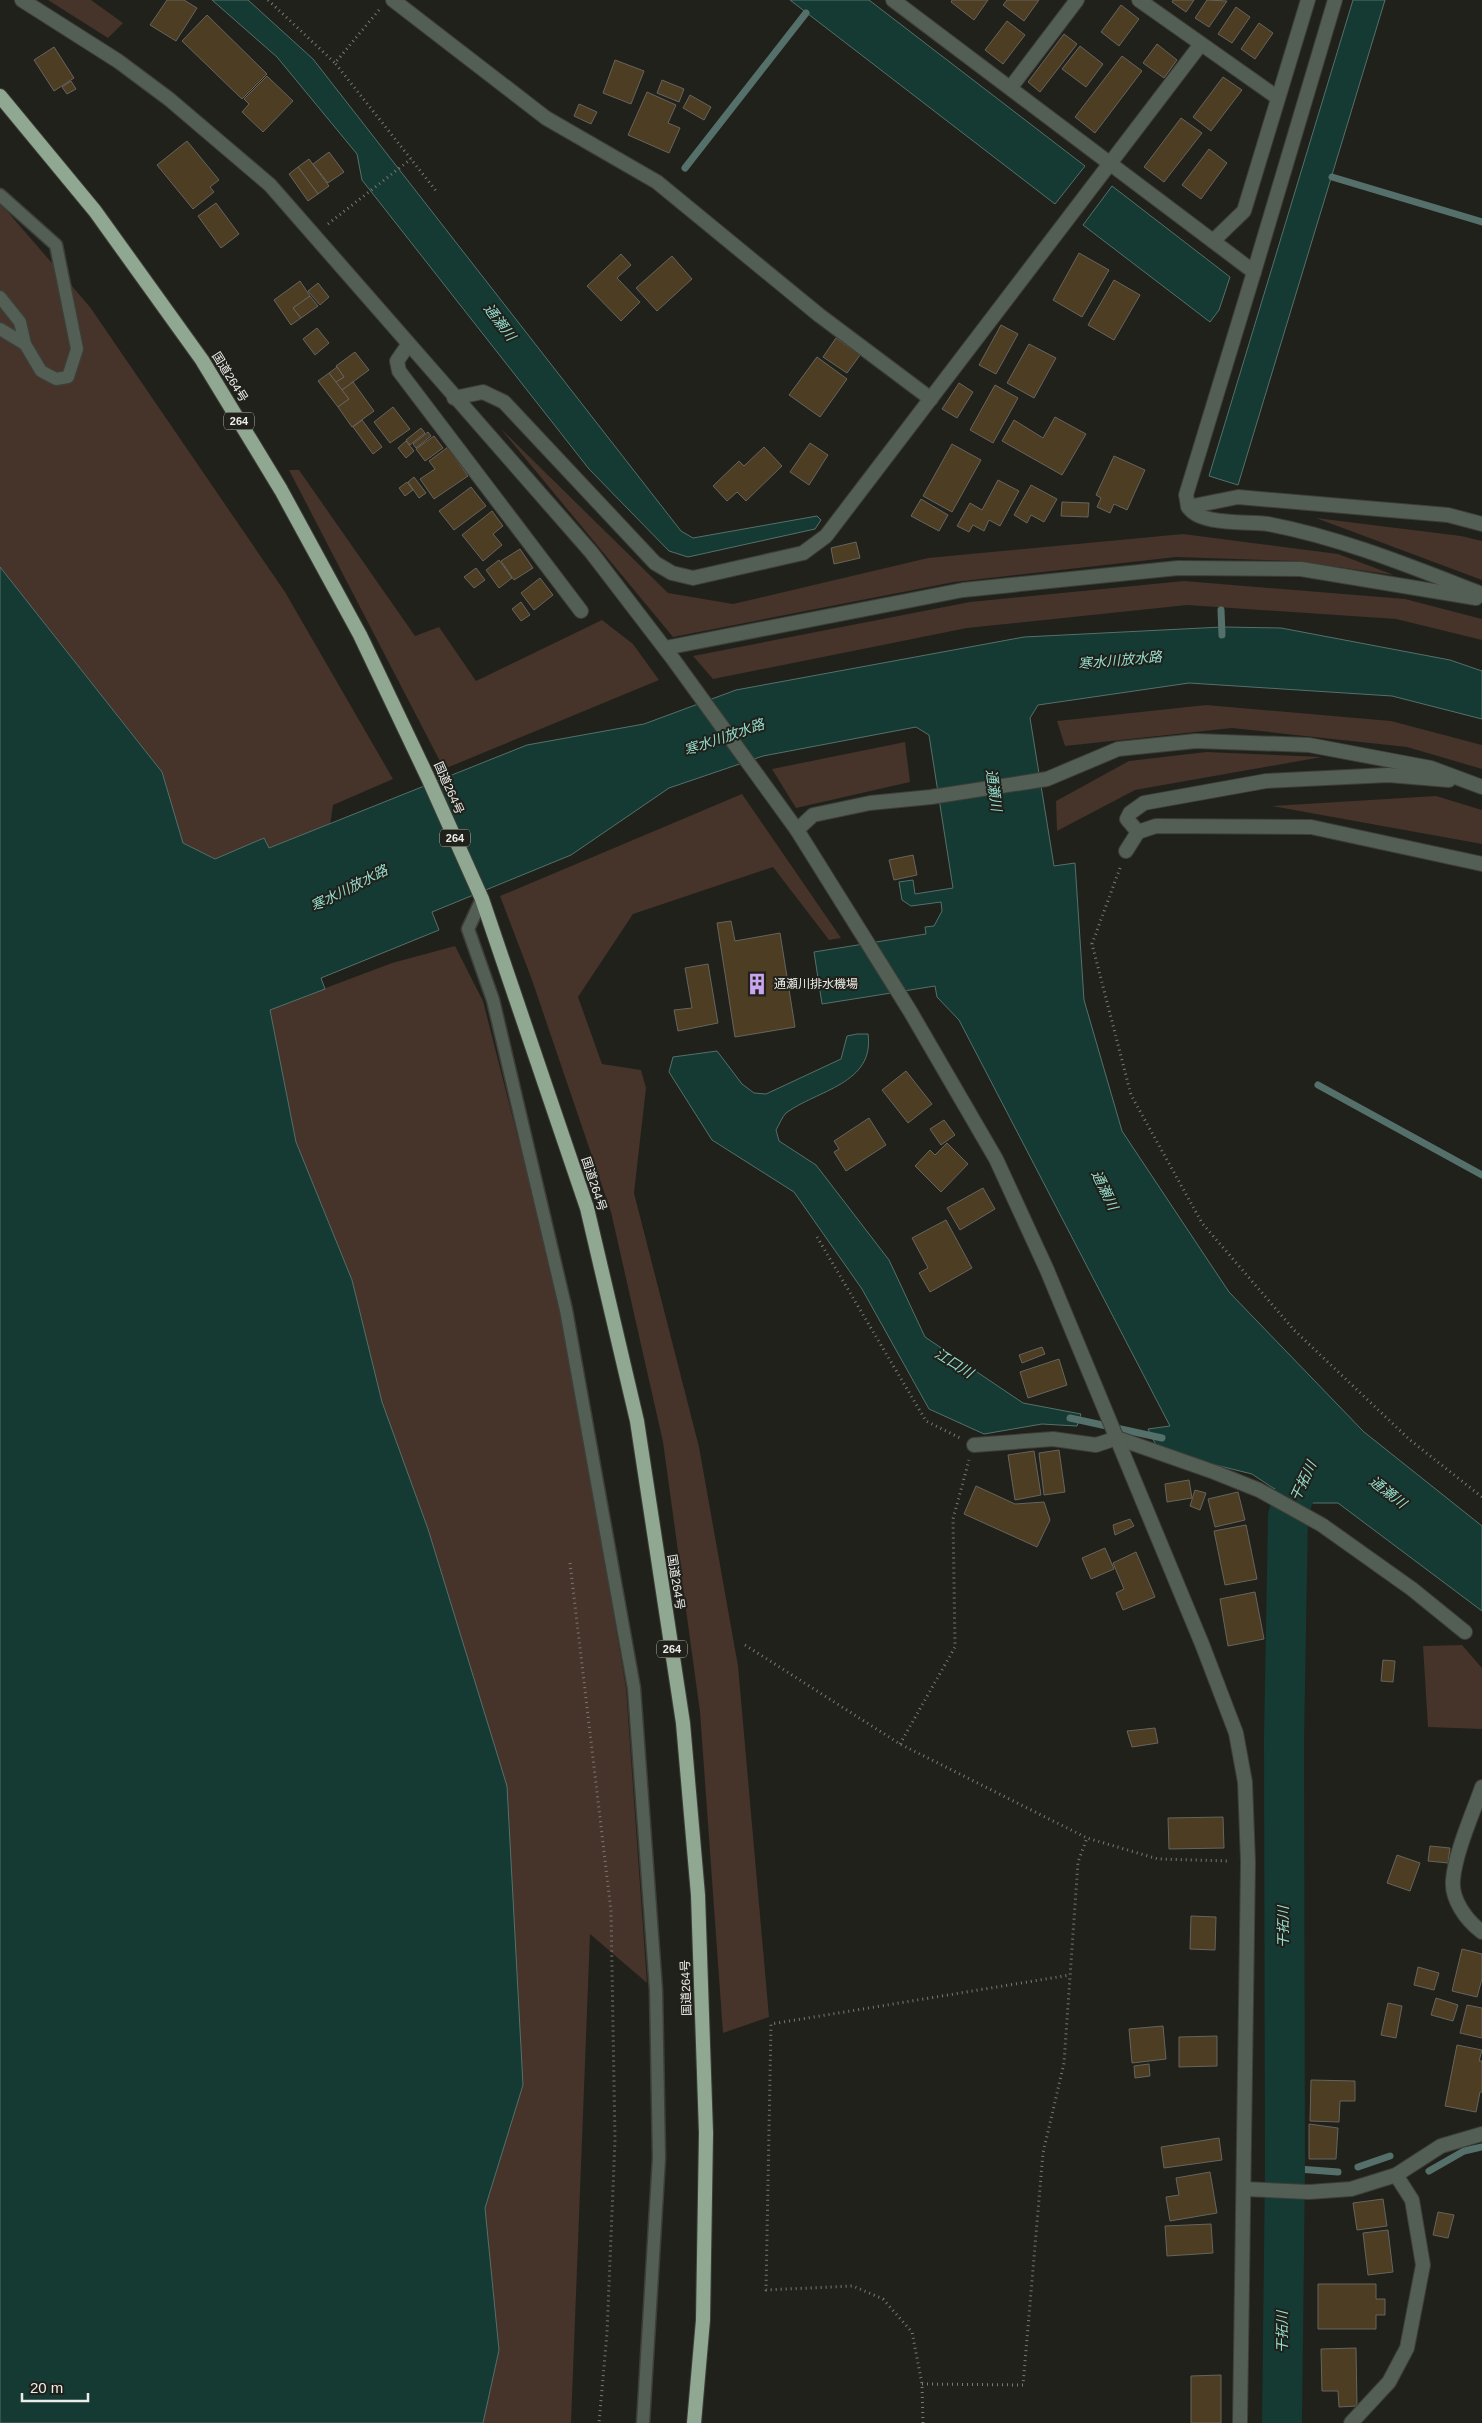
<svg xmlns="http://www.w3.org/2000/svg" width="1482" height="2423" viewBox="0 0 1482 2423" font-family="Helvetica,'Noto Sans JP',sans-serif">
<rect width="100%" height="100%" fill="#20211b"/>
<g fill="#46332a">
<path d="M48,0H91L123,23L108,38Z"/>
<path d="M0,203L90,307L285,592L393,779L333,805L330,825L268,848L264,838L215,859L183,843L162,772L0,567Z"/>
<path d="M501,429L668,593L733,604L928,558L1183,534L1338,554L1394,575L1295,561L1176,557L954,582L673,637Z"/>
<path d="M289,470H299L415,636L439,627L476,681L602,620L633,644L659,680L444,769Z"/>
<path d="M1316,518L1461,536L1482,541V580Z"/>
<path d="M1184,581L1405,599L1482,619V640L1396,619L1187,605L967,628L713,679L693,656L970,602Z"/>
<path d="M1206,705L1391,721L1482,745V769L1407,747L1232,728L1065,746L1057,721Z"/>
<path d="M905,742L910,782L796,808L772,769Z"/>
<path d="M1206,752L1322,757L1135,790L1057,831L1056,801L1129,761Z"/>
<path d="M742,794L841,938L829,940L773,867L633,914L578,997L602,1064L641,1070L646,1088L634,1193L699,1447L738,1666L769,2017L723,2033L700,1712L663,1442L611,1212L532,980L500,896Z"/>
<path d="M1436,796L1482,810V844L1272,806Z"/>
<path d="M455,946L483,1001L562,1311L626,1688L647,1983L590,1934L571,2423H483L499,2350L485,2208L523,2085L382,1402L352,1280L296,1142L270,1009L392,963Z"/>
<path d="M1462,1645L1482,1668V1729L1428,1727L1423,1646Z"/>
</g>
<g fill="#143a33" stroke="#55706a">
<path d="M212,0H248L313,59L681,531L693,538L817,516L821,520L815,529L688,557L669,551L589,469L362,180L357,154L277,57Z"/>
<path d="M790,0H869L1085,166L1055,204Z"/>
<path d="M1353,0H1385L1238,485L1209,476Z"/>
<path d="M1112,186L1230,277L1219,310L1210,322L1083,225Z"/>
<path d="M0,567L162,772L183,843L215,859L264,838L269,848L527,745L644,724L736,690L1024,637L1222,627L1281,628L1450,660L1482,671V719L1392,696L1189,683L1038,705L1030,718L1054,866L1075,863L1084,1000L1122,1131L1229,1292L1364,1432L1482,1526V1611L1338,1503H1308L1273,1488L1252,1474L1159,1451L1148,1429L1170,1426L959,1020L937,997L935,986L822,1004L814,952L926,934L925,927L934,926L942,911L941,902L911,906L902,900L899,882L913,880L915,894L953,888L929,735L916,727L763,756L669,788L571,855L432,912L439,930L321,978L325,989L270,1010L296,1142L352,1280L382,1402L428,1529L507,1786L523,2085L485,2208L499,2350L483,2423H0Z"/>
<path d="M857,1034H868C875,1084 817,1090 786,1113C782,1117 779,1125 776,1130L779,1141L816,1165L889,1260L925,1337L1023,1403L1081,1414L1077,1426L1042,1424L984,1434L929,1409L862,1289L794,1192L712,1140L669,1072L673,1057L717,1051L742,1084L754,1093L766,1094L841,1059L847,1036Z"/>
</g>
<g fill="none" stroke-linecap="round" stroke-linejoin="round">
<g stroke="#55706a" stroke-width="7">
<path d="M685,168L806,13"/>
<path d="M1332,177L1482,222"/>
<path d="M1221,610L1222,635"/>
<path d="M1318,1085L1482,1175"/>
<path d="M1070,1418L1162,1438"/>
<path d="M1358,2167L1390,2156"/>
<path d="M1285,2168L1338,2172"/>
<path d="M1429,2171L1464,2151L1482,2147"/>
</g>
<path stroke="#143a33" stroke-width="40" d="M1282,2423L1285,2168L1284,1741L1288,1516L1293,1498L1317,1450"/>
</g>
<g fill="#4c3d23" stroke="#67645e">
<path d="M167,0H184L197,8L176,41L150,25Z"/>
<path d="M952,0H988L974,20L951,2Z"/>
<path d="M1007,0H1039L1024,21L1003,5Z"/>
<path d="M1173,0H1194L1186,12L1172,2Z"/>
<path d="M1207,0L1227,1L1209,27L1195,18Z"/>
<path d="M1121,5L1139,19L1119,46L1101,32Z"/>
<path d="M1236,7L1250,17L1232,43L1218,34Z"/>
<path d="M207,15L267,74L242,99L182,41Z"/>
<path d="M1007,21L1025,35L1003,64L985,50Z"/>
<path d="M1259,23L1273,33L1255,59L1241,49Z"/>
<path d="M1064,34L1077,44L1040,92L1028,82Z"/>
<path d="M1157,44L1177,60L1164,78L1143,63Z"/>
<path d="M1080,46L1103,64L1086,87L1062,69Z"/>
<path d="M54,47L74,78L54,91L34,60Z"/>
<path d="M1122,56L1142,71L1095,133L1075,117Z"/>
<path d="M615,60L644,71L631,104L603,93Z"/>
<path d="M267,76L293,101L263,132L242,112L249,104L244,99Z"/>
<path d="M1223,77L1242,90L1211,131L1193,117Z"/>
<path d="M662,80L684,89L679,102L657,93Z"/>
<path d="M71,81L76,89L67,94L62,87Z"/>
<path d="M647,92L676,105L668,123L680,128L669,153L628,135Z"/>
<path d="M690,95L711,107L704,120L683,108Z"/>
<path d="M579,104L597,112L591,124L574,116Z"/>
<path d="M1181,118L1202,133L1164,182L1144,167Z"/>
<path d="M187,141L219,180L210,187L214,192L193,209L157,165Z"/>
<path d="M1209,149L1227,163L1201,199L1182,185Z"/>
<path d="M329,152L344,172L328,183L313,164Z"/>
<path d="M309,159L329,186L318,194L298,167Z"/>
<path d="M298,167L318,194L308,201L289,174Z"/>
<path d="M216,203L239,234L221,248L198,216Z"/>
<path d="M1079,253L1109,270L1082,317L1053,300Z"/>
<path d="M621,254L631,265L617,278L640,302L621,321L587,286Z"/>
<path d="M672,256L692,279L657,311L636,288Z"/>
<path d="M1114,280L1140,295L1114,340L1088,325Z"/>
<path d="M300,281L310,296L293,308L301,318L291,325L274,300Z"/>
<path d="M318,283L329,297L320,305L308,291Z"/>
<path d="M310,296L318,306L301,318L293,308Z"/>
<path d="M1001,325L1018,334L996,374L979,365Z"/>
<path d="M317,328L329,343L315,355L303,339Z"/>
<path d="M836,338L860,355L847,373L823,357Z"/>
<path d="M1029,344L1056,358L1034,398L1007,383Z"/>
<path d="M355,352L369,370L342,390L336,382L344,377L336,366Z"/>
<path d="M817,357L847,379L820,417L789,395Z"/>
<path d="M337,367L344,377L336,382L329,373Z"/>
<path d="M329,373L349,399L338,407L318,381Z"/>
<path d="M353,382L374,411L352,427L338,407L349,399L342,390Z"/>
<path d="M959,383L973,392L957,418L942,409Z"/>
<path d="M995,385L1018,398L993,443L970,430Z"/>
<path d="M393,407L410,429L390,443L374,422Z"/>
<path d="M1055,417L1086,434L1062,475L1002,441L1014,420L1043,438Z"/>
<path d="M362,420L382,447L373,454L353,427Z"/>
<path d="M421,428L425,433L410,445L406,440Z"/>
<path d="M428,432L431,436L416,448L413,444Z"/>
<path d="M434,436L443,448L425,461L416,449Z"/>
<path d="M406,441L414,451L406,458L398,448Z"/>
<path d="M810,443L828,455L809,485L790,472Z"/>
<path d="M952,444L981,460L952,512L923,496Z"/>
<path d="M448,447L468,476L434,499L420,479L435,469L429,461Z"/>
<path d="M764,447L782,466L746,501L737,492L727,501L713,486L739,461L744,466Z"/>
<path d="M1114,456L1145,470L1127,510L1114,504L1110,513L1097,507L1101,498L1096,495Z"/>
<path d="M414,477L426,493L419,498L408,482Z"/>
<path d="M998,480L1019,491L1000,526L989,520L984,531L973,525L969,532L957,526L970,503L982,510Z"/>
<path d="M407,482L413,490L405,496L399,488Z"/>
<path d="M1031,485L1057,499L1044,522L1031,515L1027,523L1014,515Z"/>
<path d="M471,487L486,506L454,530L439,511Z"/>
<path d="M921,499L948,515L939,531L911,516Z"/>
<path d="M1062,502L1089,503L1088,517L1061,516Z"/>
<path d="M492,511L503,526L493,534L502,545L483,561L462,535Z"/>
<path d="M856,542L860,558L834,564L831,548Z"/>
<path d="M520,549L533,568L514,580L501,561Z"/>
<path d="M499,560L512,578L499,588L486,570Z"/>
<path d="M476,568L485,580L474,588L464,577Z"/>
<path d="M540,578L553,595L534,610L521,593Z"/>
<path d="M521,602L530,615L521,621L512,609Z"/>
<path d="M913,855L917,875L894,880L889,860Z"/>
<path d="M731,921L735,941L780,933L795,1027L735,1037L717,923Z"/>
<path d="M708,964L718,1023L678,1031L674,1010L692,1008L685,968Z"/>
<path d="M906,1071L932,1104L908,1123L882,1090Z"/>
<path d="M869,1118L886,1145L846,1171L834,1152L839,1149L834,1141Z"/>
<path d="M944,1120L955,1135L941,1145L930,1129Z"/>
<path d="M947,1143L968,1164L941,1192L915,1166L930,1150L935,1155Z"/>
<path d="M983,1188L995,1209L960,1230L947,1208Z"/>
<path d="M946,1220L972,1268L930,1292L919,1273L928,1268L912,1238Z"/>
<path d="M1042,1347L1045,1354L1022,1363L1019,1355Z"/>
<path d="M1059,1359L1067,1385L1028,1398L1020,1372Z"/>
<path d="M1059,1450L1065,1492L1044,1495L1039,1453Z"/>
<path d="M1034,1451L1041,1495L1015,1500L1008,1455Z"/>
<path d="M1189,1480L1192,1498L1167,1502L1165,1484Z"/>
<path d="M976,1486L1015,1504L1044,1502L1050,1520L1037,1547L964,1514Z"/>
<path d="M1195,1490L1206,1493L1200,1510L1190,1506Z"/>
<path d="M1238,1492L1245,1520L1215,1527L1208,1499Z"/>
<path d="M1130,1519L1134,1526L1115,1535L1113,1525Z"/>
<path d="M1246,1525L1257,1579L1225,1585L1214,1531Z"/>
<path d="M1105,1548L1114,1569L1091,1579L1082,1558Z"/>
<path d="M1136,1552L1155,1597L1123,1610L1116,1593L1124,1589L1113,1563Z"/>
<path d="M1255,1592L1264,1639L1228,1646L1220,1599Z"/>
<path d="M1383,1660L1395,1661L1393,1682L1381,1681Z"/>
<path d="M1155,1728L1158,1743L1132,1747L1127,1731Z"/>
<path d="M1223,1817L1224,1848L1169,1849L1168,1818Z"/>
<path d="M1430,1846L1450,1848L1448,1863L1428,1861Z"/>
<path d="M1397,1855L1420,1863L1410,1891L1387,1883Z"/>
<path d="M1191,1916L1216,1917L1215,1950L1190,1949Z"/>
<path d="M1462,1949L1482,1954V1979L1477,1997L1452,1991Z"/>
<path d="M1418,1967L1439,1973L1434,1990L1414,1985Z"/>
<path d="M1436,1998L1458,2005L1453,2021L1431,2015Z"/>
<path d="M1388,2003L1402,2006L1396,2038L1381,2035Z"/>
<path d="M1467,2005L1482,2008V2038L1460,2033Z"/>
<path d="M1163,2026L1166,2059L1132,2063L1129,2029Z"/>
<path d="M1217,2036V2066L1179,2067V2037Z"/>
<path d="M1457,2045L1482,2050L1479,2061H1482V2092H1480L1476,2112L1445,2106Z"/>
<path d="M1149,2064L1150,2076L1135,2078L1134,2066Z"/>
<path d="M1311,2080L1355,2081V2101H1340L1339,2122L1310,2121Z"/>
<path d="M1309,2124L1338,2128L1336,2159H1309Z"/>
<path d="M1219,2138L1222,2160L1164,2168L1161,2147Z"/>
<path d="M1210,2172L1217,2213L1170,2221L1166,2197L1179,2195L1176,2178Z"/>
<path d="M1383,2199L1387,2226L1357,2230L1353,2203Z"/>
<path d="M1438,2212L1454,2215L1448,2238L1433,2235Z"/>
<path d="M1211,2224L1213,2253L1167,2256L1165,2226Z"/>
<path d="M1388,2230L1393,2272L1368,2275L1363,2233Z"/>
<path d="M1318,2284H1376V2299H1385V2315H1376V2329H1318Z"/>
<path d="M1356,2348L1357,2406L1339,2407L1338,2391H1322L1321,2349Z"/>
<path d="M1221,2375V2423H1191V2376Z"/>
</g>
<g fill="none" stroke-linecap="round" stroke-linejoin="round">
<g stroke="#3d3e38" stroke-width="15">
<g id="service">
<path d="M0,195L56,245L77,349L68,377L56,379L41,371L25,344L20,322L0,297"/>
<path d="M0,329L25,344"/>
<path d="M482,899L468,929L493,1000L566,1310L634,1688L656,1990L659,2158L643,2423"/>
</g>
</g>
<g stroke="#3d3e38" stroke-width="16">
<g id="minor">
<path d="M393,0L546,118L657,182L819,315L931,399"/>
<path d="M893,0L1254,272L1186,495C1187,498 1187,503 1188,506C1197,526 1249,521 1268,524C1342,538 1412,567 1482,594"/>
<path d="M1139,0L1278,98"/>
<path d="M1011,87L1077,0"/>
<path d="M1213,241L1244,211L1308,0"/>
<path d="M1254,272L1335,0"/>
<path d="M408,345L397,361L399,371L581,611"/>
<path d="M454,398L483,392L504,402L655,563L672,573L693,578L803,553L826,536L1201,44"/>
<path d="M1188,507L1238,497L1448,515L1482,524"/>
<path d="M665,648L963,590L1178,568L1301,569L1476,598"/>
<path d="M797,830L813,815L870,803L931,797L1047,779L1118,749L1196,741L1309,745L1431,768L1482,787"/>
<path d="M1138,832L1127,819L1130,813L1144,803L1266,781L1388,775L1449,780"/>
<path d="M1126,851L1138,832L1156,826L1311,827L1482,864"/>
<path d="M974,1445L1053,1439L1096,1445L1117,1438L1214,1472L1259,1490L1322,1525L1412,1589L1465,1632"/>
<path d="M1482,1787C1473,1813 1455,1853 1453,1880C1451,1900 1467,1921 1482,1932"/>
<path d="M1245,2189L1309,2192L1351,2189L1396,2175L1441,2146L1482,2134"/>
<path d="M1351,2423L1389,2382L1407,2348L1423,2265L1412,2200L1396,2175"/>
</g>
</g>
<g stroke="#3d3e38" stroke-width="16">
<path id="tertiary" d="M22,0L118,61L169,99L270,185L591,552L673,659L797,830L910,1011L996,1159L1047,1270L1202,1644L1236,1733L1245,1782L1248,1862L1240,2423"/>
</g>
<g stroke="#3d3e38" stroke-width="16">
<path id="trunk" d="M0,96L95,211L202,360L281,490L360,635L428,778L482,899L587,1208L637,1421L683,1723L698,1895L706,2133L703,2320L694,2423"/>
</g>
<g stroke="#797a75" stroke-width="3" stroke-dasharray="1 4" stroke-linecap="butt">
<path d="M268,0L335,63"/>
<path d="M379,10L335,63L437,192"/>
<path d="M328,224L411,159"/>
<path d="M1120,868L1092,944L1131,1095L1202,1223L1294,1330L1410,1440L1482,1497"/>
<path d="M817,1237L926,1421L960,1438"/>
<path d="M570,1563L611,1911L615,2140L607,2333L599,2423"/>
<path d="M745,1645L900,1744L1087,1838L1158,1859L1230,1861"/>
<path d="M900,1744L955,1647L953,1519L969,1460"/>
<path d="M922,2384L1023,2385L1043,2153L1064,2063L1078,1862L1087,1838"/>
<path d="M923,2423L922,2384L912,2332L883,2299L853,2286L766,2290L771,2024L1070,1975"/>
</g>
<use href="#service" stroke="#535e54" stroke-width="12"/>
<use href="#minor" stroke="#535e54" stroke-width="14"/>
<use href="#tertiary" stroke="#535e54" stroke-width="14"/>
<use href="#trunk" stroke="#90a891" stroke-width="14"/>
</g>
<defs>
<g id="building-bare" transform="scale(1.725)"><path d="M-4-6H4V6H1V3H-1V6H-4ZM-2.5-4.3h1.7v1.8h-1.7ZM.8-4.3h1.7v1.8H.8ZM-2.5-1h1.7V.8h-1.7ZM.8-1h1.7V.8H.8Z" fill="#c9a5ee" stroke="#20211b" stroke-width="2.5" paint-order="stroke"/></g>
</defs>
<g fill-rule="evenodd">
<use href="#building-bare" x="757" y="984"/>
</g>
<g text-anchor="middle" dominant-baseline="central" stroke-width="4" stroke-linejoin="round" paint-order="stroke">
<g fill="#20211b" stroke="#afb0ab" stroke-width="1">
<rect x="224" y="412.5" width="30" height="17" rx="4"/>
<rect x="440" y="829.5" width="30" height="17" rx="4"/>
<rect x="657" y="1640.5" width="30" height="17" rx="4"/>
</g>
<g font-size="11" font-weight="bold" fill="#ecede9">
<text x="239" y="421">264</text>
<text x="455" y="838">264</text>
<text x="672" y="1649">264</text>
</g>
<g font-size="12" fill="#ecede9" stroke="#20211b">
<text transform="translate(230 377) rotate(58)">国道264号</text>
<text transform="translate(449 788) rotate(66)">国道264号</text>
<text transform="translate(594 1184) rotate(72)">国道264号</text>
<text transform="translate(676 1582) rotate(81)">国道264号</text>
<text transform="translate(686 1988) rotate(-92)">国道264号</text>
</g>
<g font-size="12" fill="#ecede9" stroke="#20211b" text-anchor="start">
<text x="774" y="984">通瀬川排水機場</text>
</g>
<g font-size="14" font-style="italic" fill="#95dccd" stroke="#20211b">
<text transform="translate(500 322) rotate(53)">通瀬川</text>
<text transform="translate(1120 660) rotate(-5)">寒水川放水路</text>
<text transform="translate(724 737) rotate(-19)">寒水川放水路</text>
<text transform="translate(994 790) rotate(82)">通瀬川</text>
<text transform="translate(349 888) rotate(-27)">寒水川放水路</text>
<text transform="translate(1105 1190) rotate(64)">通瀬川</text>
<text transform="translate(954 1363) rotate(32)">江口川</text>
<text transform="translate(1303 1481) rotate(-65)">干拓川</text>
<text transform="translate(1388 1492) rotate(38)">通瀬川</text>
<text transform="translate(1283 1927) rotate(-90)">干拓川</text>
<text transform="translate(1282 2332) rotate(-90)">干拓川</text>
</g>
</g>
<path d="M22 2393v8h66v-8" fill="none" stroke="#ecede9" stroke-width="2.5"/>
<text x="30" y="2393" font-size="15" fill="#ecede9" stroke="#20211b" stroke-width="4" paint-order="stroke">20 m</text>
</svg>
